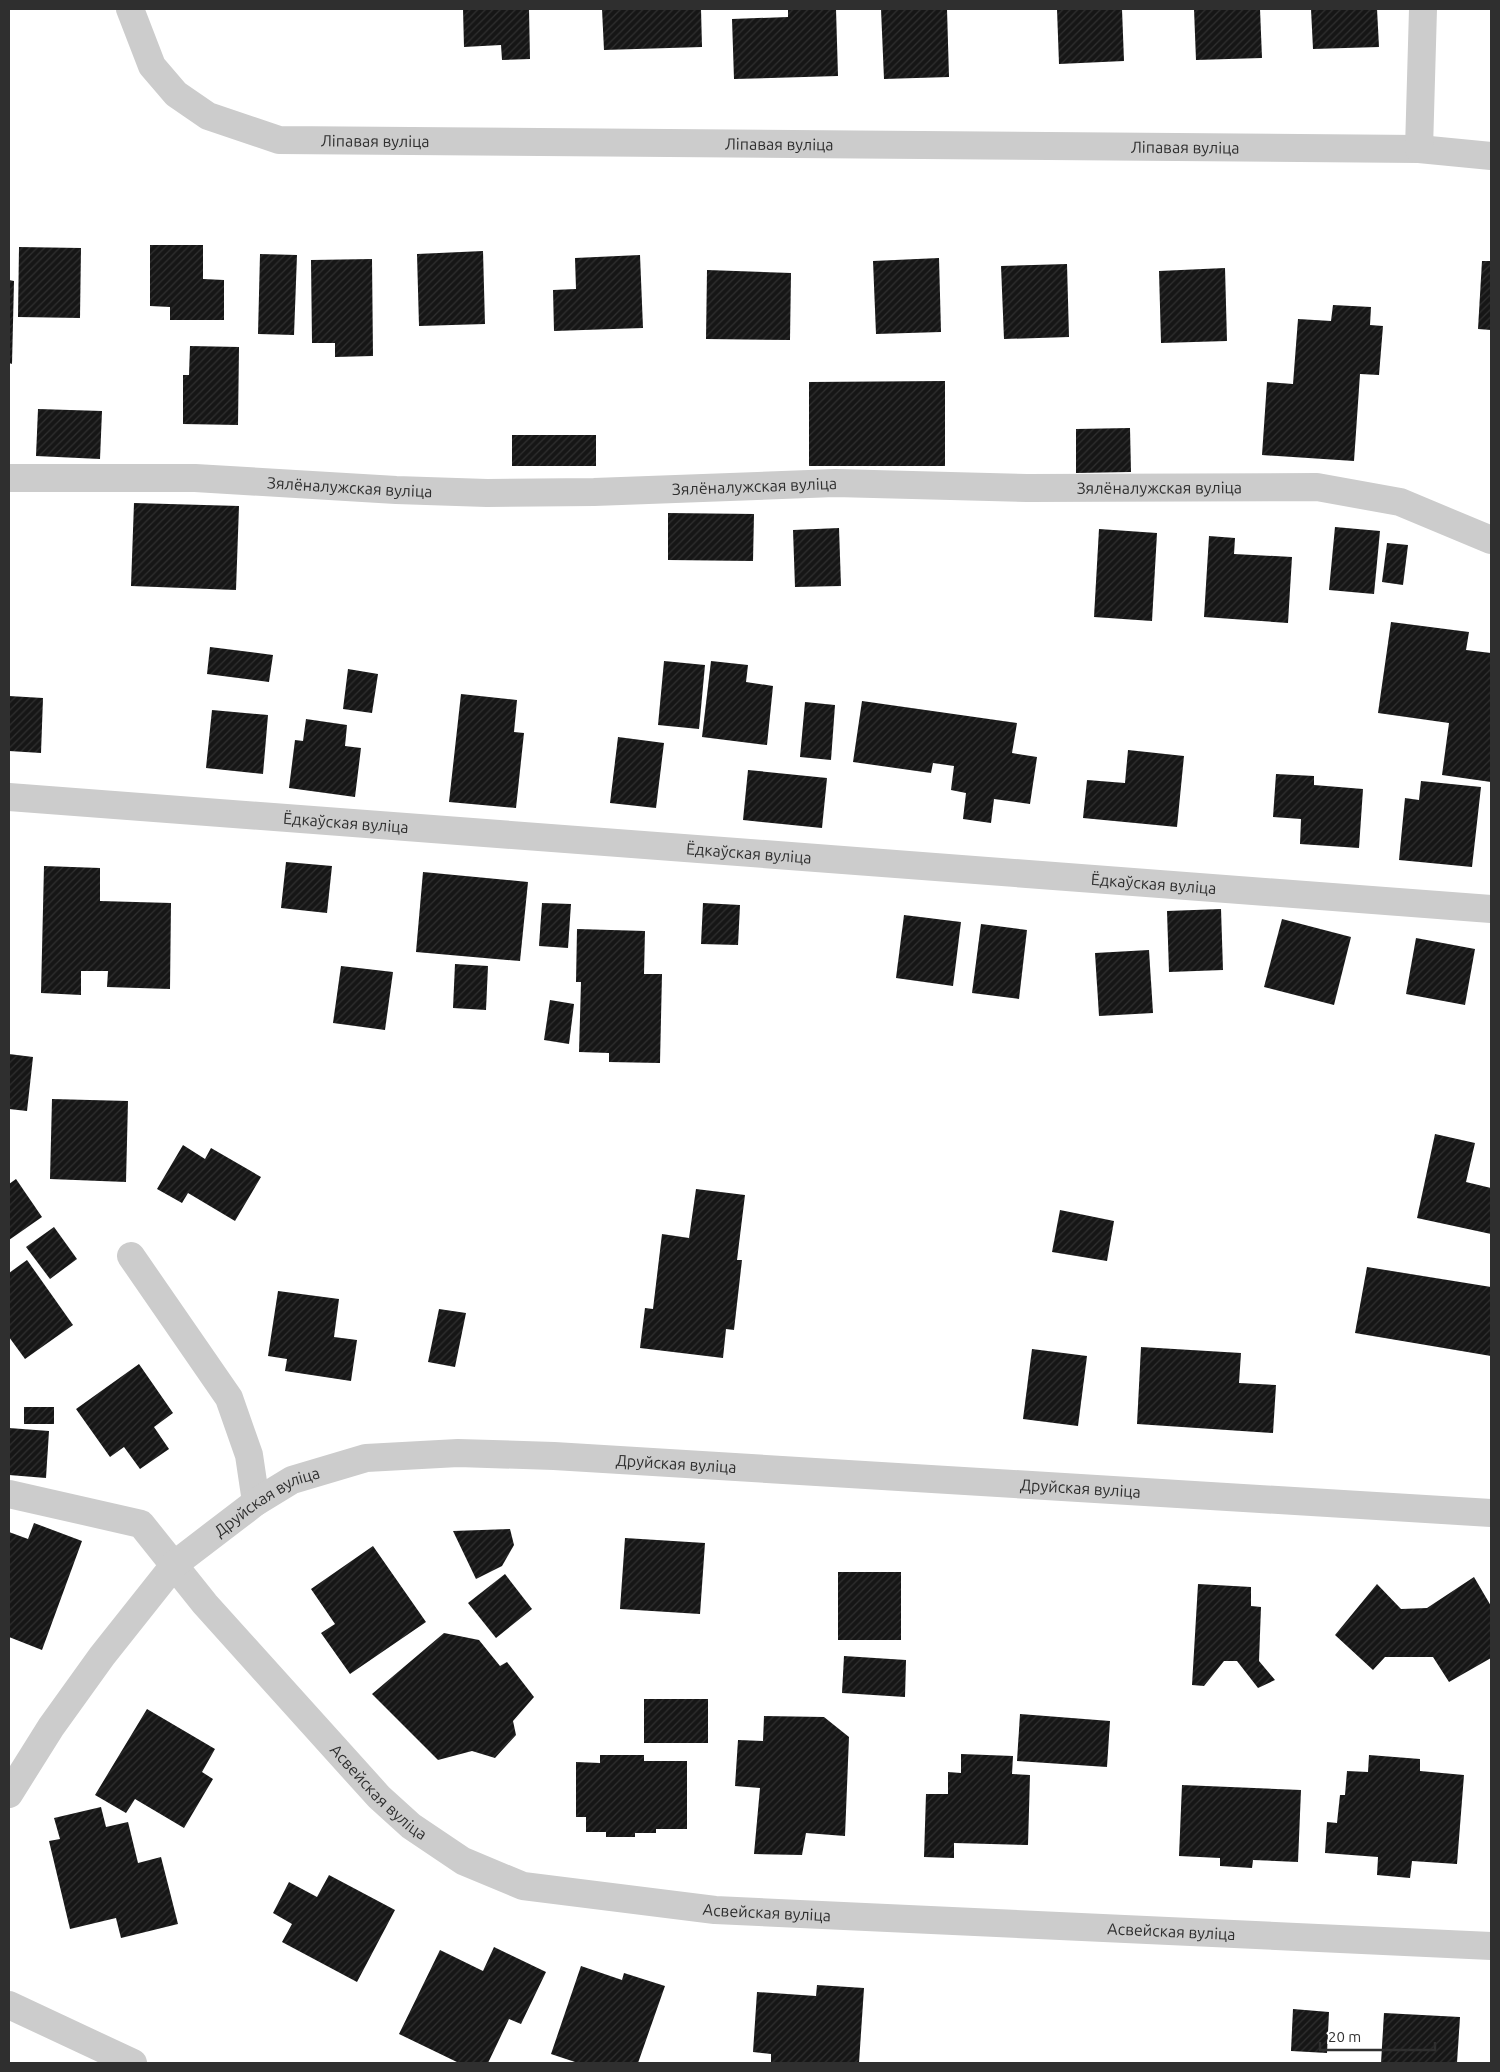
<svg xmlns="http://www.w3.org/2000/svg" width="1500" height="2072" viewBox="0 0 1500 2072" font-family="Ubuntu,sans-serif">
<defs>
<pattern id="building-hatch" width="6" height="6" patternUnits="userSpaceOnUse" patternTransform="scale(1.25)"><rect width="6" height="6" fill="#161616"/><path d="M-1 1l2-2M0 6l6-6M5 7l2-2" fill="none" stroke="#303030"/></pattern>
</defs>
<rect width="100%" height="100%" fill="#fff"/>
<g fill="url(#building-hatch)">
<path d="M463,9H529L530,59L502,60L501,45L464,47Z"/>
<path d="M602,9H701L702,47L604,50Z"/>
<path d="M788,9H836L838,76L734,79L732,19L788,17Z"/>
<path d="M881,9H947L949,77L884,79Z"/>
<path d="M1057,9H1122L1124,61L1059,64Z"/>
<path d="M1194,9H1260L1262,58L1196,60Z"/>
<path d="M1311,9H1377L1379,47L1313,49Z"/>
<path d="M150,245H203V279L224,280V320H170V307L150,306Z"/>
<path d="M19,247L81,248L80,318L18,317Z"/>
<path d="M483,251L485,324L419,326L417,254Z"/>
<path d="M260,254L297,255L294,335L258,334Z"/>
<path d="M640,255L643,328L554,331L553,290L576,289L575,258Z"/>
<path d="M939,258L941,332L876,334L873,261Z"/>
<path d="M372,259L373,356L335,357V343H312L311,260Z"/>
<path d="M1482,261H1491V330L1478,329Z"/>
<path d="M1067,264L1069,337L1004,339L1001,266Z"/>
<path d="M1225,268L1227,341L1161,343L1159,271Z"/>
<path d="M707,270L791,273L790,340L706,339Z"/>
<path d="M9,280L14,281L12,364L9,363Z"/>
<path d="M1333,305L1371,307L1370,325L1383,326L1379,375L1360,374L1354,461L1262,455L1267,382L1293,384L1298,319L1331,321Z"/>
<path d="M190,346L239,347L238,425L183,424V375H189Z"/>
<path d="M945,381V466H809V382Z"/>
<path d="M38,409L102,411L100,459L36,456Z"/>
<path d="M1130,428L1131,472L1076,473V429Z"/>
<rect x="512" y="435" width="84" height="31"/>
<path d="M134,503L239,506L236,590L131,586Z"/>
<path d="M668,513L754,514L753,561L668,560Z"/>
<path d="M1335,527L1380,531L1374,594L1329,590Z"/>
<path d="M839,528L841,586L795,587L793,530Z"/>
<path d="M1099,529L1157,533L1152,621L1094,617Z"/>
<path d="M1209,536L1235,538L1234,554L1292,557L1288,623L1204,617Z"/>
<path d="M1387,543L1408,545L1403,585L1382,582Z"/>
<path d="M1391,622L1469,632L1466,650L1491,653V782L1442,775L1449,723L1378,713Z"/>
<path d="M210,647L273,655L269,682L207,674Z"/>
<path d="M664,661L705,665L699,729L658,725Z"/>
<path d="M711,661L748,665L746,682L773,686L767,745L702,737Z"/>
<path d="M348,669L378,674L372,713L343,709Z"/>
<path d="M461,694L517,700L514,732L524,733L516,808L449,802Z"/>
<path d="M9,696L43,698L41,753L9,751Z"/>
<path d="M862,701L1017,723L1012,753L1037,757L1030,804L994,799L991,823L963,819L966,793L951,790L954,766L933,763L931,773L853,762Z"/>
<path d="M805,702L835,705L831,760L800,757Z"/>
<path d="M212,710L268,715L263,774L206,768Z"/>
<path d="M306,719L347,725L345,746L361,748L355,797L289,788L295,740L303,741Z"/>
<path d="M618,737L664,743L656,808L610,803Z"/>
<path d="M1128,750L1184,756L1177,827L1083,818L1087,780L1125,783Z"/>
<path d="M748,770L827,778L822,828L743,820Z"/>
<path d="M1276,774L1314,776V785L1363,789L1359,848L1300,844L1301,819L1273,817Z"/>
<path d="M1421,781L1481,787L1472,867L1399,860L1405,798L1419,800Z"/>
<path d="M286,862L332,866L327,913L281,908Z"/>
<path d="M44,866L100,868V901L171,903L170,989L107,987L108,971H81V995L41,993Z"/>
<path d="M423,872L528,882L520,961L416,952Z"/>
<path d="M542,903L571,904L568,948L539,946Z"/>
<path d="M703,903L740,905L738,945L701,944Z"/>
<path d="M1221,909L1223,970L1169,972L1167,911Z"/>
<path d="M904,915L961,922L953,986L896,978Z"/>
<path d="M1282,919L1351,937L1334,1005L1264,987Z"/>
<path d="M981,924L1027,930L1019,999L972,993Z"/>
<path d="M577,929L645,931L644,974H662L660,1063L609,1062V1053L579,1052L581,982H576Z"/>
<path d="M1416,938L1475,949L1465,1005L1406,994Z"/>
<path d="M1149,950L1153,1013L1099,1016L1095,953Z"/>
<path d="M455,964L488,966L486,1010L453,1008Z"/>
<path d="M341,966L393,972L385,1030L333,1023Z"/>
<path d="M550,1000L574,1004L569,1044L544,1040Z"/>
<path d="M9,1054L33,1057L27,1111L9,1109Z"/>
<path d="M52,1099L128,1101L126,1182L50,1179Z"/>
<path d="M1435,1134L1475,1143L1466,1182L1491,1188V1234L1417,1218Z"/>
<path d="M183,1145L205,1159L211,1148L261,1177L235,1221L188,1193L182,1203L157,1189Z"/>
<path d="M16,1179L42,1217L9,1240V1184Z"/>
<path d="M696,1189L745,1195L737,1260H742L734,1330L726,1329L723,1358L640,1348L645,1308L653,1309L662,1234L689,1238Z"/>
<path d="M1060,1210L1114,1221L1107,1261L1052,1252Z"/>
<path d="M54,1227L77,1259L50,1279L26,1247Z"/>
<path d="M27,1260L73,1325L25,1359L9,1337V1273Z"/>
<path d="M1367,1267L1491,1287V1356L1355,1333Z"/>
<path d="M278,1291L339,1299L334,1337L357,1340L351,1381L285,1371L287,1359L268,1356Z"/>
<path d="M439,1309L466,1313L455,1367L428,1362Z"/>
<path d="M1141,1347L1241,1353L1239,1383L1276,1385L1273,1433L1137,1424Z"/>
<path d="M1032,1349L1087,1356L1078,1426L1023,1419Z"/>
<path d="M139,1364L173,1413L154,1427L169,1449L140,1469L124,1447L110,1457L76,1409Z"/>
<rect x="24" y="1407" width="30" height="17"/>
<path d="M9,1428L49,1431L46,1478L9,1475Z"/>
<path d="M34,1523L82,1541L42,1650L9,1637V1532L28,1539Z"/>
<path d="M510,1529L514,1545L502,1566L476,1579L453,1531Z"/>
<path d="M625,1538L705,1543L700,1614L620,1609Z"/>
<path d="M373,1546L426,1622L350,1674L321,1633L335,1624L311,1589Z"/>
<rect x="838" y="1572" width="63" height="68"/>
<path d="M505,1574L532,1609L496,1638L468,1603Z"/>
<path d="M1474,1577L1491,1606V1658L1449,1682L1433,1657H1385L1373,1670L1335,1635L1377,1584L1401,1609L1427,1608Z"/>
<path d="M1198,1584L1251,1587V1606L1261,1607L1259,1661L1275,1680L1258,1688L1237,1661H1224L1204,1686L1192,1685Z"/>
<path d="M444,1633L479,1640L500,1666L507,1662L534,1697L513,1721L516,1735L495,1758L472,1751L438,1760L372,1694Z"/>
<path d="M844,1656L906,1660L905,1697L842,1693Z"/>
<rect x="644" y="1699" width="64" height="44"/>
<path d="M147,1709L215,1749L202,1772L213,1779L184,1828L135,1799L126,1813L95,1795Z"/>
<path d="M1020,1714L1110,1721L1107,1767L1017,1761Z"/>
<path d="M764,1716L824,1717L849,1737L845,1836L806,1833L802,1855L754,1854L760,1788L735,1786L738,1740L763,1741Z"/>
<path d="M961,1754L1013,1756L1012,1774L1030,1775L1028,1845L954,1843V1858L924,1857L926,1794H948V1772L961,1773Z"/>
<path d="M600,1755H644V1761H687V1829H656V1833H635V1837H606V1832H586V1817H576V1762L600,1763Z"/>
<path d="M1369,1755L1420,1759V1771L1464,1775L1457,1864L1412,1861L1410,1878L1377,1875L1378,1857L1325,1853L1327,1822L1337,1823L1340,1795H1345L1347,1771L1368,1772Z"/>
<path d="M1182,1785L1301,1790L1298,1862L1253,1860L1252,1868L1220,1866V1858L1179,1856Z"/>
<path d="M101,1807L106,1827L128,1822L138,1863L161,1857L178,1924L121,1938L116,1918L70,1929L49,1841L60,1839L54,1818Z"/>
<path d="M329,1875L395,1910L357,1982L282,1942L292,1924L273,1913L289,1882L317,1897Z"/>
<path d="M494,1947L546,1972L521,2024L509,2019L488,2063H459L399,2034L440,1950L483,1971Z"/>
<path d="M581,1966L622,1980L624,1973L665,1986L638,2063H578L551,2054Z"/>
<path d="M817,1985L864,1988L859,2063H771V2054L753,2052L757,1992L816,1996Z"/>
<path d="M1293,2009L1329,2012L1327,2053L1291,2051Z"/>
<path d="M1384,2013L1460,2017L1457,2063H1381Z"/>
</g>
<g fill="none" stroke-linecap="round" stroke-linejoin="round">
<g stroke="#ccc" stroke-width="28">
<path id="s1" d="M130,9L152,66L176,94L208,116L279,140L1419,149L1491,156"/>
<path d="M1419,149L1423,9"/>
<path id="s2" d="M9,478H195L396,490L487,493L594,492L835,483L1027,488L1317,487L1400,502L1491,540"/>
<path id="s3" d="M9,797L1491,909"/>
<path d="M131,1256L229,1398L249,1455L256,1502"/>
<path id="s4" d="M9,1494L141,1524L205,1604L379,1797L411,1826L463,1861L523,1886L715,1910L1491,1946"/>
<path id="s5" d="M9,1794L51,1727L102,1656L175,1564L256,1502L292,1480L366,1458L458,1453L554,1456L1491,1513"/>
<path d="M9,2005L133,2063"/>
</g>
</g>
<g text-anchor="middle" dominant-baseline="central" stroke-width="5" stroke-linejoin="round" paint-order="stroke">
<g font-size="16" fill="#2f2f2f" stroke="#fff">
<text stroke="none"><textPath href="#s1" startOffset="308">Ліпавая вуліца</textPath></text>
<text stroke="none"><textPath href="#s1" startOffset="712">Ліпавая вуліца</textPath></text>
<text stroke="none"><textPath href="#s1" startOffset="1118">Ліпавая вуліца</textPath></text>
<text stroke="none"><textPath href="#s2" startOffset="341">Зялёналужская вуліца</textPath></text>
<text stroke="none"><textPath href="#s2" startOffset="746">Зялёналужская вуліца</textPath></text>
<text stroke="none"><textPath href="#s2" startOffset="1151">Зялёналужская вуліца</textPath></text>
<text stroke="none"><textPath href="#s3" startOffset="338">Ёдкаўская вуліца</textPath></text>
<text stroke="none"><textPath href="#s3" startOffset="742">Ёдкаўская вуліца</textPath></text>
<text stroke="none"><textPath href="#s3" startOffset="1148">Ёдкаўская вуліца</textPath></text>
<text stroke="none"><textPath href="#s5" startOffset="816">Друйская вуліца</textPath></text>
<text stroke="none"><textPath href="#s5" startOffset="1221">Друйская вуліца</textPath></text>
<text stroke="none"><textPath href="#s5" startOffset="396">Друйская вуліца</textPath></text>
<text stroke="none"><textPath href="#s4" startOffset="494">Асвейская вуліца</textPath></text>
<text stroke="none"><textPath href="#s4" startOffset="914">Асвейская вуліца</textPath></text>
<text stroke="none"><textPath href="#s4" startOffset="1319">Асвейская вуліца</textPath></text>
</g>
</g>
<rect width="1500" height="2072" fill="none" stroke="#2f2f2f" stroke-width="20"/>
<path d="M1320 2042v8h115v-8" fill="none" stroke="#2f2f2f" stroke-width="2.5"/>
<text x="1328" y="2042" font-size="15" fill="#2f2f2f" stroke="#ffffff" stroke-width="4" paint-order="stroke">20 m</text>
</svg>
